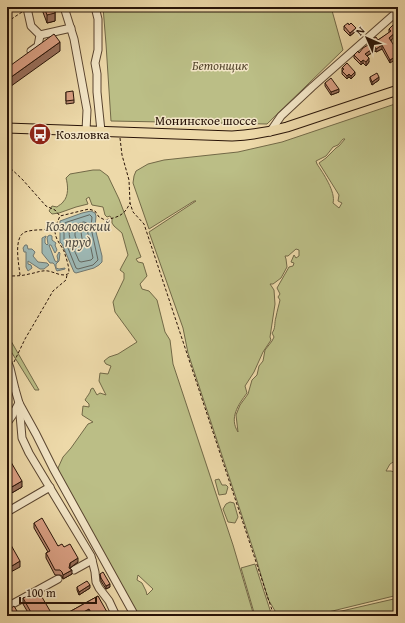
<svg xmlns="http://www.w3.org/2000/svg" width="405" height="623" viewBox="0 0 405 623" font-family="'Gentium Book Plus',serif">
<rect width="100%" height="100%" fill="#edd9a9"/>
<filter id="stains"><feTurbulence type="fractalNoise" baseFrequency=".005" numOctaves="4"/><feColorMatrix values="0 0 0 0 .2 0 0 0 0 .09 0 0 0 0 .02 0 0 0 .5 -.17"/></filter>
<radialGradient id="worn" r=".72"><stop offset=".6" stop-color="#630" stop-opacity="0"/><stop offset="1" stop-color="#630" stop-opacity=".3"/></radialGradient>
<g fill="#bbbe86" stroke="#726947" fill-rule="evenodd">
<path d="M103,7H331L343,50L267,124L111,121L106,44Z"/>
<path d="M398,103V459L390,464L386,471H391L397,473L398,472V595L312,616H278L268,599L256,558L188,353L183,328L149,232L196,201H194L149,229L133,183L134,176L136,171L148,164L164,160L238,152L282,142ZM343,139H345L339,146L336,148L326,158L319,163L339,195L338,201L342,203L339,208L333,203C336,192 323,173 317,164L316,161L326,156L333,147L338,145ZM296,249L299,250V256L296,258L294,255L291,262L294,263L293,266L289,267L277,288L280,294L278,297L280,300C279,305 277,311 276,317C274,323 276,328 272,333L274,337L272,341L265,350L263,361L259,366L257,375L252,380L248,394L240,405L236,415L238,432C229,418 238,405 247,393L245,386L254,372L263,352L271,340L270,337L275,304L274,290L270,284H273L281,278L287,267L286,259L285,256H288Z"/>
<path d="M93,170H100L108,176L119,199L141,257L136,259L138,262L143,263L147,276L140,284L142,289L149,291L157,300L165,332L170,340L173,364L233,545L254,616H134L62,484L58,468L63,457L71,448L88,424L93,422L82,415L83,406L89,407V404L85,400C87,396 90,394 91,389L93,388L97,395L100,393L106,395L99,381L100,373L108,374L111,366L106,364L104,361L109,357L118,354L137,342L115,312L113,302L124,279V273L120,270L122,266L128,255L122,233L114,226L112,223V219L110,216L107,217L105,215L103,207L92,205L89,197L86,199L88,204L76,207L59,213L52,214L49,211L52,206L57,207C59,205 62,204 63,202C69,196 68,185 66,178L70,174ZM138,575L153,589L147,595L146,591L142,583L137,580Z"/>
<path d="M7,334L39,390H35L7,345Z"/>
<path d="M219,479L222,485H226L228,487L226,494L219,495L215,480Z"/>
<path d="M230,502L234,503L238,517L235,523L228,522L223,509L226,504Z"/>
<path d="M255,564L272,616H255L241,568Z"/>
<path d="M398,598V616H320Z"/>
</g>
<g fill="#9db7b3" stroke="#6f766f">
<path d="M91,211L95,213L96,216L95,228L102,256V262L99,265L94,268L76,273L74,272L62,244L60,242V221L82,213Z"/>
<path d="M50,235L52,236V240L56,243L55,245L57,250L55,253L51,245H49L55,261L57,262L58,260L57,256L59,252L60,253L59,261L56,264V268L59,269L65,268V269L57,271C55,269 56,265 53,263H50L42,253V238L46,236V237L45,238V243L47,245L48,244L47,238L48,236Z"/>
<path d="M25,245H27L28,249H32L35,252L33,256L38,262L47,263L49,265L44,269H40L28,261V264L31,265L32,268L28,271L26,267V252H24L23,248Z"/>
</g>
<g fill="none" stroke-linecap="round" stroke-linejoin="round">
<g stroke="#63665e" stroke-width="1">
<path d="M90,215L92,217L91,228L98,260L93,265L78,269L76,268L66,243L64,239V225L65,223Z"/>
<path d="M84,222L87,223V229L93,258L91,260L81,262L79,261C75,251 66,236 70,227Z"/>
<path d="M79,231L81,232L83,245L82,248L80,247L75,236V232Z"/>
</g>
<g stroke="#5a4530" stroke-width="9">
<g id="minor">
<path d="M26,7L27,8L31,26L40,35L38,46L31,51"/>
<path d="M64,7L74,39L87,110L86,131"/>
<path d="M95,7L98,19V50L95,63L97,74V92L101,131"/>
<path d="M40,35L71,28"/>
<path d="M270,132L281,116L312,87L398,11"/>
<path d="M7,360L10,368L15,389L19,403L22,438L29,453L91,556L95,572L96,582L99,588L109,601L116,616"/>
<path d="M20,405L36,434L53,468L135,616"/>
<path d="M7,423L12,416L19,403"/>
<path d="M7,512L50,487"/>
<path d="M74,570L92,560"/>
<path d="M7,607L58,579"/>
</g>
</g>
<g stroke="#291408" stroke-width="11">
<path id="major" d="M7,128L232,136C251,135 269,132 287,127L398,90"/>
</g>
<g stroke="#291408" stroke-width="1" stroke-dasharray="3 2" stroke-linecap="butt">
<path d="M7,22L22,12"/>
<path d="M7,56L12,64"/>
<path d="M120,138L122,155L129,180L130,203L133,212L144,224L274,616"/>
<path d="M7,165L22,179L46,206L55,210L60,216"/>
<path d="M20,275C19,265 13,237 25,232C34,229 45,230 55,230"/>
<path d="M7,276C15,276 22,276 29,274C36,273 41,270 48,271C55,272 63,278 69,273C69,265 66,258 64,251C61,245 55,239 55,231C55,226 58,221 60,216L89,209L95,211L99,217L105,220C118,217 124,216 130,203"/>
<path d="M14,362L25,339L35,322L53,291L66,280L67,275"/>
</g>
<use href="#minor" stroke="#f3e6c7" stroke-width="7"/>
<use href="#major" stroke="#edd9a9" stroke-width="9"/>
</g>
<g fill="#bb8a72" stroke="#291408">
<path d="M41,7H55V21L47,23Z"/>
<path d="M363,7H370L366,10Z"/>
<path d="M398,20L391,41L390,63L382,49L376,52L375,51L367,56L369,62L366,66L363,63L361,65L354,58V55L359,53L371,43V40H378L389,33V29Z"/>
<path d="M344,26L356,31L350,36L344,30Z"/>
<path d="M342,68L355,75L351,79L349,77L347,79L342,74Z"/>
<path d="M370,77L379,80L372,85L370,80Z"/>
<path d="M325,83L339,92L331,95L325,86Z"/>
<path d="M66,92L74,100V103L66,104Z"/>
<path d="M7,458L22,487L10,494L7,490Z"/>
<path d="M34,523L58,546L64,547L78,562L70,568L72,574L63,579L62,576L60,575H55L46,558V553L48,552L34,528Z"/>
<path d="M100,574L110,587L106,589L101,581Z"/>
<path d="M77,587L90,588L79,595L77,590Z"/>
<path d="M98,596L107,616H90L89,614L86,616H62Z"/>
<path d="M23,598H29L53,616H30L23,604Z"/>
</g>
<g fill="#99705c" stroke="#291408">
<path d="M366,7H370L366,10Z"/>
<path d="M54,9H55V21L47,23V15Z"/>
<path d="M356,28V31L350,36V33Z"/>
<path d="M398,30V34L389,42V38Z"/>
<path d="M60,42V51L7,89V80Z"/>
<path d="M382,45V49L376,52V49Z"/>
<path d="M375,47V51L365,57V54Z"/>
<path d="M398,55V58L390,63V60Z"/>
<path d="M369,58V62L366,66V62Z"/>
<path d="M363,60V63L361,65V62Z"/>
<path d="M355,72V75L351,79V76Z"/>
<path d="M349,74V77L347,79V76Z"/>
<path d="M379,77V80L372,85V82Z"/>
<path d="M339,89V92L331,95V92Z"/>
<path d="M22,481V487L10,494V488Z"/>
<path d="M78,558V562L70,568V563Z"/>
<path d="M20,561V567L7,574V569Z"/>
<path d="M72,570V574L63,579V575Z"/>
<path d="M110,584V587L106,589V586Z"/>
<path d="M90,585V588L79,595V592Z"/>
<path d="M89,609V614L86,616H76Z"/>
<path d="M107,612V616H100Z"/>
</g>
<g fill="#daa084" stroke="#291408">
<path d="M44,7H55V9H54L55,13L47,15Z"/>
<path d="M398,20V30L389,38L395,47L398,45V55L390,60L382,45L376,49L375,47L365,54L369,58L366,62L363,60L361,62L354,55L358,51L359,53L363,48L373,42L371,40L376,37L378,40L391,31L389,29Z"/>
<path d="M348,23L349,25L351,23L356,28L350,33L344,26Z"/>
<path d="M54,34L60,42L7,80V68Z"/>
<path d="M347,63L355,72L351,76L349,74L347,76L342,71L344,69L342,68Z"/>
<path d="M377,73L379,77L372,82L370,77Z"/>
<path d="M331,78L339,89L331,92L325,83Z"/>
<path d="M73,91L74,100L66,101V92Z"/>
<path d="M8,457L22,481L10,488L7,484V458Z"/>
<path d="M42,518L58,546L62,544L64,547L70,544L78,558L70,563L69,568L72,570L63,575L62,572L60,570H55L46,553L50,551L34,523Z"/>
<path d="M7,538L20,561L7,569Z"/>
<path d="M103,572L110,584L106,586L101,578L100,574Z"/>
<path d="M87,581L90,585L79,592L77,587Z"/>
<path d="M39,592L53,616H33L23,598L28,596L29,598Z"/>
<path d="M98,596L107,612L100,616H93L89,609L76,616H62Z"/>
<path d="M14,606L20,616H7V611Z"/>
</g>
<defs>
<g id="bus-disc" transform="scale(1.15)"><circle r="9.5" fill="#8f2418" stroke="#f3e6c7"/><path d="M-5-6H5V4H4V6H2V4H-2V6H-4V4H-5ZM-3.5-4V0h7V-4ZM-3.5 1.2v1.5H-2V1.2ZM2 1.2v1.5H3.5V1.2Z" fill="#fff"/></g>
</defs>
<g fill-rule="evenodd">
<use href="#bus-disc" x="40" y="134"/>
</g>
<g text-anchor="middle" dominant-baseline="central" stroke-width="3" stroke-linejoin="round" paint-order="stroke">
<g font-size="13" font-style="italic" fill="#55472e" stroke="#f3e6c7">
<text x="220" y="65">Бетонщик</text>
</g>
<g font-size="13" fill="#291408" stroke="#f3e6c7">
<text x="206" y="120">Монинское шоссе</text>
</g>
<g font-size="13" fill="#291408" stroke="#f3e6c7" text-anchor="start">
<text x="56" y="134">Козловка</text>
</g>
<g font-size="14" font-style="italic" fill="#524d44" stroke="#f3e6c7">
<text x="78" y="226">Козловский<tspan x="78" dy="16">пруд</tspan></text>
</g>
</g>
<rect width="405" height="623" fill="none" stroke="#edd9a9" stroke-width="24"/>
<rect x="8" y="8" width="389" height="607" fill="none" stroke="#291408" stroke-width="2"/>
<rect x="12" y="12" width="381" height="599" fill="none" stroke="#291408"/>
<g transform="translate(367 38) rotate(315)" stroke="#f3e6c7" stroke-width="3" paint-order="stroke">
<path d="M0-3L7 15L0 10L-7 15Z" fill="#291408"/>
<text y="-6" font-size="11" font-weight="bold" text-anchor="middle" fill="#291408">N</text>
</g>
<path d="M20 597v6h76v-6" fill="none" stroke="#291408" stroke-width="2"/>
<text x="26" y="597" font-size="12" fill="#291408" stroke="#f3e6c7" stroke-width="3" paint-order="stroke">100 m</text>
<rect width="100%" height="100%" filter="url(#stains)"/>
<rect width="100%" height="100%" fill="url(#worn)"/>
</svg>
